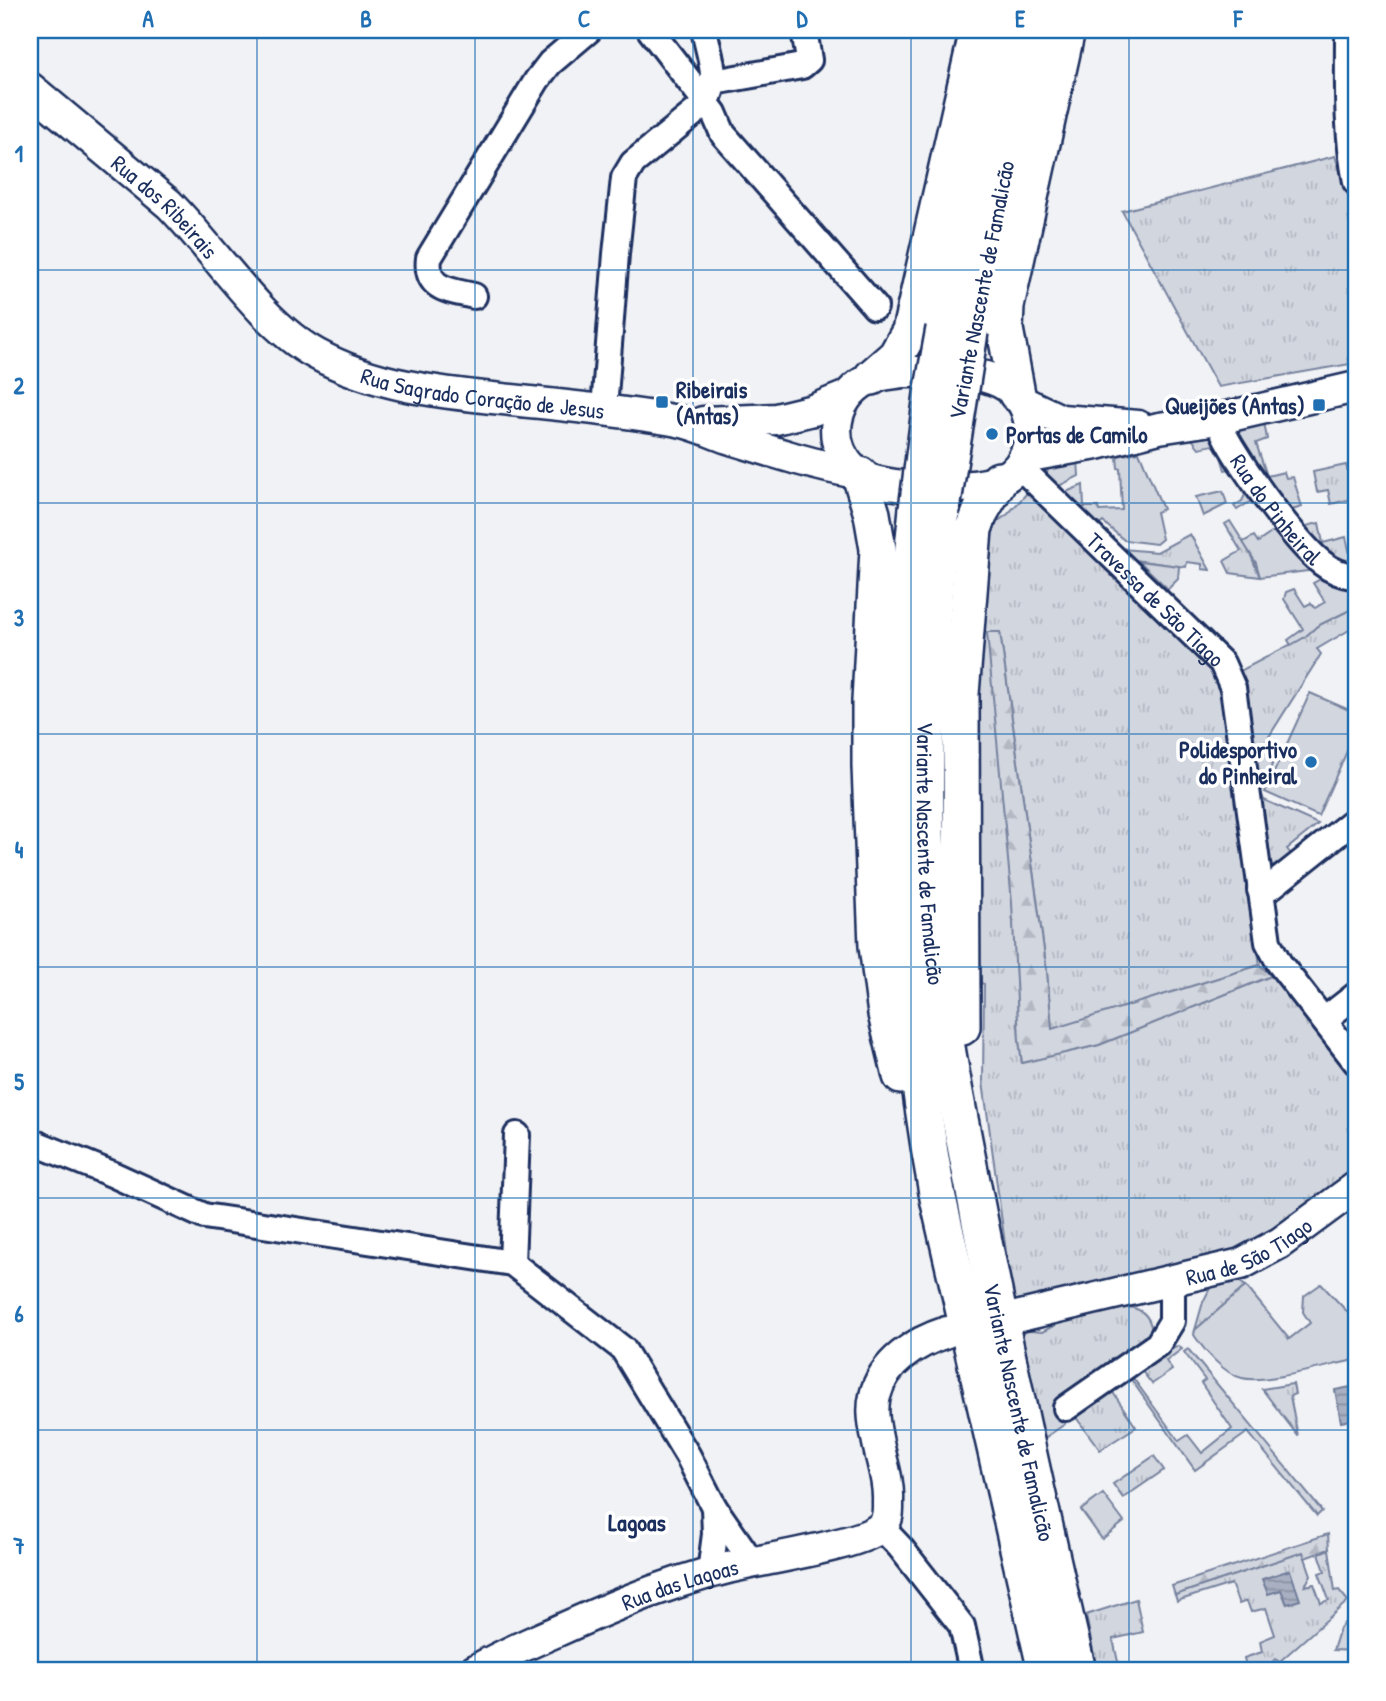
<svg xmlns="http://www.w3.org/2000/svg" width="1386" height="1701" viewBox="0 0 1386 1701" font-family="'Patrick Hand',sans-serif">
<defs>
<pattern id="grass-tufts" width="24" height="20" patternUnits="userSpaceOnUse" patternTransform="scale(1.75)"><rect width="24" height="20" fill="#d2d6df"/><path d="M3 7l-1-3M5 7V3M7 7l1-3M15 17l-1-3M17 17v-4M19 17l1-3" fill="none" stroke="#b4b8c2"/></pattern>
<pattern id="forest-firs" width="22" height="20" patternUnits="userSpaceOnUse" patternTransform="scale(1.75)"><rect width="22" height="20" fill="#d2d6df"/><path d="M5 1l3.5 6h-7zM16 11l3.5 6h-7z" fill="#b4b8c2"/></pattern>
<pattern id="water-rules" width="6" height="5" patternUnits="userSpaceOnUse" patternTransform="scale(1.75)"><rect width="6" height="5" fill="#a8b0c2"/><path d="M0 2.5h6" fill="none" stroke="#8890a1"/></pattern>
</defs>
<rect width="100%" height="100%" fill="#f1f2f5"/>
<filter id="ink" filterUnits="userSpaceOnUse"><feTurbulence type="fractalNoise" baseFrequency=".0143" numOctaves="2"/><feDisplacementMap in="SourceGraphic" scale="14" xChannelSelector="R" yChannelSelector="G"/><feConvolveMatrix kernelMatrix="1 2 1 2 8 2 1 2 1" color-interpolation-filters="sRGB"/></filter>
<g filter="url(#ink)">
<g fill="url(#grass-tufts)" stroke="#76829e" stroke-width="2">
<path d="M1335,156L1356,219V363L1218,387L1122,211Z"/>
<path d="M1346,465L1355,498L1331,504L1328,490L1317,492L1313,472Z"/>
<path d="M1027,493L1037,497L1209,664L1220,689L1260,965L1052,1030L1047,972L1000,632L1019,1040L1022,1062L1099,1045L1271,976L1282,986L1356,1082V1172L1301,1216L1230,1253L1013,1303L983,1082L984,984L981,983L975,855L974,711L991,526L1008,514Z"/>
<path d="M1230,521L1249,551L1260,577L1230,573L1224,561L1241,551L1225,524Z"/>
<path d="M1319,523L1323,543L1346,537L1351,558L1356,557V570L1342,565L1298,528Z"/>
<path d="M1190,534L1210,570L1202,569V564L1187,562L1186,567L1134,560L1122,549L1157,552Z"/>
<path d="M1356,607V626L1317,649L1321,654L1265,743L1278,750L1261,792L1264,800L1318,824L1287,849L1291,854L1271,868L1267,866L1240,671L1305,637L1317,626Z"/>
<path d="M1237,1280L1246,1286L1195,1330L1203,1302L1211,1286Z"/>
<path d="M1128,1307C1145,1309 1152,1319 1152,1336L1062,1399L1065,1424L1040,1441L1018,1330L1042,1332L1065,1320Z"/>
<path d="M1178,1346L1182,1349L1166,1361L1172,1370L1152,1384L1141,1370L1174,1347Z"/>
<path d="M1293,1384L1295,1394L1290,1396L1298,1436L1262,1389Z"/>
<path d="M1112,1391L1136,1427L1100,1450L1075,1416Z"/>
<path d="M1154,1456L1164,1470L1123,1498L1113,1484Z"/>
<path d="M1329,1549L1335,1591L1339,1590L1348,1601L1279,1662L1276,1659L1262,1671H1247L1244,1658L1262,1652L1260,1641L1275,1635L1266,1608L1251,1612L1247,1601L1239,1604L1231,1584L1177,1601L1175,1595L1303,1552L1311,1575L1305,1586L1314,1584L1321,1603L1329,1600L1319,1573L1325,1571L1319,1553Z"/>
<path d="M1136,1599L1143,1632L1113,1639L1120,1671H1097L1086,1615Z"/>
<path d="M1354,1612L1356,1613V1651L1333,1650L1340,1628Z"/>
</g>
<g fill="url(#forest-firs)" stroke="#76829e" stroke-width="2">
<path d="M987,632H1000L1047,972L1052,1029L1260,965L1271,976L1099,1045L1022,1063L1019,1040L1012,903Z"/>
<path d="M1328,1534L1329,1549L1305,1558L1303,1552L1175,1595L1172,1586Z"/>
</g>
<g fill="#d2d6df" stroke="#76829e" stroke-width="2">
<path d="M1264,422L1267,439L1256,443L1267,476L1284,472L1286,478L1293,477L1302,507L1285,512L1234,429Z"/>
<path d="M1210,435L1218,437L1257,490L1254,499L1237,510L1234,506L1242,501L1245,495L1238,468L1225,470L1219,450L1213,445L1199,448L1192,439Z"/>
<path d="M1139,452L1163,509L1156,512L1162,539L1156,544L1124,540L1103,522L1097,527L1065,495L1066,492L1083,485L1084,507H1098L1099,511L1122,510L1120,469L1118,468L1117,456Z"/>
<path d="M1078,459L1079,476L1059,486L1056,485L1046,476L1048,469L1064,460Z"/>
<path d="M1223,491L1227,504L1203,516L1196,497Z"/>
<path d="M1283,525L1316,570L1260,577L1256,563L1243,542L1254,536L1258,542Z"/>
<path d="M1139,561L1179,566L1178,579L1168,589Z"/>
<path d="M1326,576L1356,586V607L1317,626L1305,637L1291,645L1288,640L1303,629L1284,599L1286,592L1294,589L1305,606L1311,603L1315,608L1325,602L1313,583Z"/>
<path d="M1310,693L1356,713V731L1318,816L1265,792Z"/>
<path d="M1321,1284L1356,1321L1355,1360C1329,1365 1265,1384 1242,1378C1224,1374 1204,1350 1194,1335L1195,1330L1246,1286L1289,1339L1310,1323L1303,1312L1304,1296Z"/>
<path d="M1188,1349L1322,1511L1317,1516L1248,1432L1195,1470L1130,1378H1133L1179,1441L1188,1435L1202,1453L1232,1429L1201,1383L1205,1380L1184,1352Z"/>
<path d="M1103,1494L1124,1522L1102,1539L1081,1510Z"/>
</g>
<g fill="url(#water-rules)" stroke="#707c9a" stroke-width="2">
<path d="M1356,1386V1419L1341,1422L1335,1390Z"/>
<path d="M1290,1570L1300,1600L1287,1604L1281,1590L1268,1594L1262,1579Z"/>
</g>
<g fill="none" stroke-linecap="round" stroke-linejoin="round">
<g stroke="#1b2f5e" stroke-width="30">
<g id="minor">
<path d="M650,30L714,113L723,134L875,307"/>
<path d="M1348,30C1348,81 1346,131 1356,182"/>
<path d="M714,82L802,66L809,60L804,30"/>
<path d="M474,296C449,290 425,290 429,258L537,80L550,63L589,30"/>
<path d="M604,409L616,254L624,178L633,163L705,104C721,81 709,55 704,30"/>
<path id="s1" d="M1218,419C1226,449 1296,543 1322,563C1332,571 1343,575 1356,577"/>
<path id="s2" d="M1019,466L1222,663L1233,688L1268,942L1279,963L1356,1062"/>
<path d="M1260,890L1272,886L1356,819"/>
<path d="M1324,1020L1356,995"/>
<path d="M30,1141L112,1174L204,1216L512,1263L623,1349L688,1456L714,1507L715,1534L710,1573"/>
<path d="M512,1263L517,1135"/>
<path d="M1066,1408L1158,1344L1172,1321V1281"/>
<path d="M714,1507L752,1562"/>
<path d="M881,1527L900,1547L962,1626L972,1671"/>
</g>
</g>
<g stroke="#1b2f5e" stroke-width="35">
<g id="major">
<path id="s3" d="M30,88L169,204C215,250 260,323 316,354C376,387 444,393 511,400C567,406 623,411 678,421C696,424 712,433 728,438C770,451 813,465 856,473"/>
<path d="M903,372C944,373 1015,364 1028,416C1032,430 1031,443 1024,457C1019,468 1009,477 997,481C971,491 879,491 857,473C825,447 831,399 867,380C878,374 891,374 903,372Z"/>
<path d="M1023,402L1061,420L1138,426"/>
<path d="M703,422L776,419L813,410L845,397"/>
<path d="M1024,457L1097,444L1159,428L1218,419L1356,387"/>
<path id="s4" d="M1016,1317L1241,1264L1280,1243L1356,1187"/>
<path id="s5" d="M474,1671C500,1656 527,1644 555,1632C619,1603 686,1575 755,1562C779,1557 868,1542 882,1526C889,1519 888,1510 888,1501C889,1481 882,1463 878,1443C875,1428 871,1411 875,1396C883,1362 916,1342 947,1332"/>
</g>
</g>
<g stroke="#1b2f5e" stroke-width="40">
<g id="highway">
<path d="M944,329L1008,30"/>
<path d="M970,332L1035,30"/>
<path d="M872,377L896,356L910,331L978,30"/>
<path d="M1017,394L1005,329L1006,306L1067,30"/>
<path d="M860,475L872,514L878,549L870,701V766L877,946L886,1014L901,1076"/>
<path d="M917,509C892,738 895,970 938,1198L1046,1671"/>
<path id="s6" d="M942,509C927,657 918,809 934,958C943,1036 959,1114 974,1191C1005,1352 1041,1512 1078,1671"/>
<path d="M962,1027L961,694L974,529L981,511L999,480"/>
</g>
</g>
<use href="#minor" stroke="#fff" stroke-width="24"/>
<use href="#major" stroke="#fff" stroke-width="30"/>
<use href="#highway" stroke="#fff" stroke-width="35"/>
<g stroke="#1b2f5e" stroke-width="40" stroke-linecap="butt">
<g id="highway-bridge">
<path d="M917,509L932,394L944,329"/>
<path d="M942,509L970,332"/>
</g>
</g>
<use href="#highway-bridge" stroke="#fff" stroke-width="35"/>
</g>
</g>
<path fill="none" stroke="#1f6fb2" stroke-width="2" stroke-opacity="0.55" d="M257,30V1671M475,30V1671M693,30V1671M911,30V1671M1129,30V1671M30,270H1356M30,503H1356M30,734H1356M30,967H1356M30,1198H1356M30,1430H1356"/>
<g fill="#1f6fb2" stroke="#fff" stroke-width="2.5">
<rect x="655" y="395" width="14" height="14" rx="3.5"/>
<rect x="1312" y="398" width="14" height="14" rx="3.5"/>
<circle cx="992" cy="434" r="7"/>
<circle cx="1311" cy="762" r="7"/>
</g>
<g text-anchor="middle" dominant-baseline="central" stroke-width="7" stroke-linejoin="round" paint-order="stroke">
<g font-size="23" fill="#1b2f5e" stroke="#fff">
<text stroke="none"><textPath href="#s3" startOffset="180">Rua dos Ribeirais</textPath></text>
<text transform="translate(981 290) rotate(-79)">Variante Nascente de Famalicão</text>
<text stroke="none"><textPath href="#s3" startOffset="565">Rua Sagrado Coração de Jesus</textPath></text>
<text stroke="none"><textPath href="#s1" startOffset="108">Rua do Pinheiral</textPath></text>
<text stroke="none"><textPath href="#s2" startOffset="191">Travessa de São Tiago</textPath></text>
<text stroke="none"><textPath href="#s6" startOffset="345">Variante Nascente de Famalicão</textPath></text>
<text stroke="none"><textPath href="#s4" startOffset="243">Rua de São Tiago</textPath></text>
<text stroke="none"><textPath href="#s6" startOffset="912">Variante Nascente de Famalicão</textPath></text>
<text stroke="none"><textPath href="#s5" startOffset="224">Rua das Lagoas</textPath></text>
</g>
<g font-size="23" font-weight="bold" fill="#1b2f5e" stroke="#fff" text-anchor="start">
<text x="676" y="389">Ribeirais<tspan x="676" dy="26">(Antas)</tspan></text>
<text x="1305" y="405" text-anchor="end">Queijões (Antas)</text>
<text x="1006" y="434">Portas de Camilo</text>
<text x="1297" y="749" text-anchor="end">Polidesportivo<tspan x="1297" dy="26">do Pinheiral</tspan></text>
</g>
<g font-size="24" font-weight="bold" fill="#1b2f5e" stroke="#fff">
<text x="637" y="1522">Lagoas</text>
</g>
</g>
<rect width="1386" height="1701" fill="none" stroke="#fff" stroke-width="77"/>
<rect x="38" y="38" width="1310" height="1624" fill="none" stroke="#1f6fb2" stroke-width="2.5"/>
<g font-size="23" text-anchor="middle" font-weight="bold" fill="#1f6fb2">
<text x="148" y="27">A</text>
<text x="366" y="27">B</text>
<text x="584" y="27">C</text>
<text x="802" y="27">D</text>
<text x="1020" y="27">E</text>
<text x="1238" y="27">F</text>
<text x="19" y="162">1</text>
<text x="19" y="394">2</text>
<text x="19" y="626">3</text>
<text x="19" y="858">4</text>
<text x="19" y="1090">5</text>
<text x="19" y="1322">6</text>
<text x="19" y="1554">7</text>
</g>
</svg>
